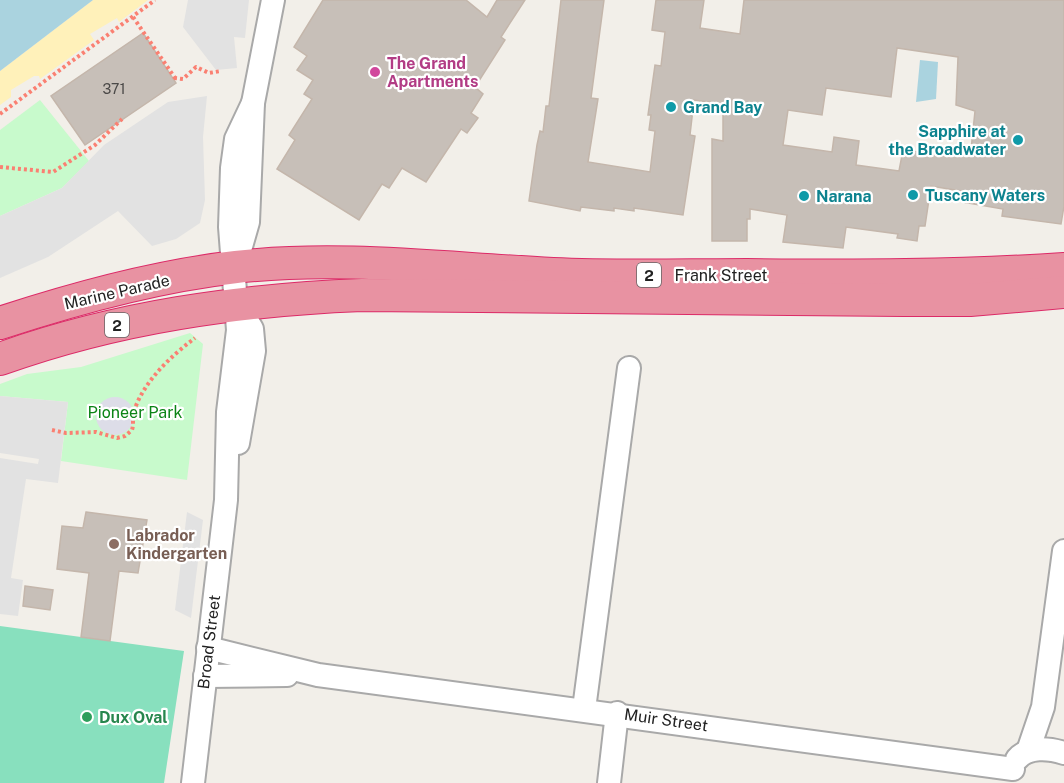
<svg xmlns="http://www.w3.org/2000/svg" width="1064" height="783" viewBox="0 0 1064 783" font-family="'Public Sans',sans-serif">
<rect width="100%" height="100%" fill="#f2efe9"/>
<path fill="#fff1ba" d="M93,0H148L119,22L117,18L90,34L94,40L40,79L39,76H34L11,90V97L0,105V71Z"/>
<g fill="#c8facc">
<path d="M40,100L89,161L62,188L0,216V130Z"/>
<path d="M190,333L203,344L187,480L61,461L68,402L0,396V384L27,374L81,367Z"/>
</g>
<path fill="#88e0be" d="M0,626L184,651L164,783H0Z"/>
<g fill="#e2e2e2">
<path d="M188,0H249L245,38L234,37L237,68L216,70L183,27Z"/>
<path d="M207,96L203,137L205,200L200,223L176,239L152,246L118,211L48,257L0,278V216L62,188L104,145L168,102Z"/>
<path d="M0,396L68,402L58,483L26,479L11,578L23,580L18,616L0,614V458L38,464L39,459L0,453Z"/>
<path d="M187,512L203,520L191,618L175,610Z"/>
</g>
<circle fill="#dddde8" cx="115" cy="416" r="19"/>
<g fill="#aad3df">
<path d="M0,0H93L0,71Z"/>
<path d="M920,60L938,62L936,99L916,102Z"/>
</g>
<g fill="#c7bfb8" stroke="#c4b6ab" stroke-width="1.5" fill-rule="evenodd">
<path d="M323,0H466L487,17L497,0H525L501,37L505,40L475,87L483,94L471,113L478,118L467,133L461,129L426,182L402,168L389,188L382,184L359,220L277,169L295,140L289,135L312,99L304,94L313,80L297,70L307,56L294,47Z"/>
<path d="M561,0H604L591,98L598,99L588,162L650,172L655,131L649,130L651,115H648L655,65L661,66L665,32L652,30L656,0H704L700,28L740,34L744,0H1064V206L1061,224L1002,216L1003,209L963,202L961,191L931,186L925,226H919L917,241L897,238L898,234L846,227L843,248L783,242L787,215L750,209V219H747V241H712V139L723,141V104L694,100L690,135L695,136L683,215L634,208V211L614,208V211L581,207L580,211L529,201L537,145L540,131L543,132L546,106H549ZM897,48L958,57L956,105L975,111L971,150L920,144L919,152L903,150L899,171L856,165L859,141L834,137L832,152L783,145L788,110L822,115L826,88L891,97Z"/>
<path d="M143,33L176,83L85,145L51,96Z"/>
<path d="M86,512L147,520L138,573L119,571L110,641L81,637L89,573L57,569L62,526L83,528Z"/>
<path d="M25,586L53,590L50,610L23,606Z"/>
</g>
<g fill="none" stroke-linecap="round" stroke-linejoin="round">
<g stroke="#a9a9a9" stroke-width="26">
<g id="minor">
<path d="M238,257L248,222L253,103L273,0"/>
<path d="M238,443L254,351L252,329L241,310"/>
<path d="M208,648L318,675L1013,769"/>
<path d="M205,676L287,675"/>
<path d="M584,709L629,368"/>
<path d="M1028,751L1043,707L1064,551"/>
<path d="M1017,759C1028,746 1049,748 1064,753"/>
<path d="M193,783L226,500L228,412L238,330L230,227L232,168L236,139L253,103"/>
<path d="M609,783L617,713"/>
</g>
</g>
<g stroke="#dc2a67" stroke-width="34">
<g id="highway">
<path d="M0,323C76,298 156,276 236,267C341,255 447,269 553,274C617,277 682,275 747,275C853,276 958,276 1064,269"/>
<path d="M0,359C117,317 238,300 362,295L903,300H970L1064,292"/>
</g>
</g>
<g stroke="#fa8072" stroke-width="4" stroke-dasharray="3 3" stroke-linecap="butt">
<path d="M133,17L175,78"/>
<path d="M174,78L183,79L196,67L209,73L221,71"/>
<path d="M0,114L155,0"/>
<path d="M0,167L53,172L95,145L122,119"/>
<path d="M52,430L66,433L96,432L117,438L125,436L132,430C134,424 132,417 134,411C144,381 171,356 195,338"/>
</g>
<use href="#minor" stroke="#fff" stroke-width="22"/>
<use href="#highway" stroke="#e892a2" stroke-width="32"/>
</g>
<circle fill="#d1479c" stroke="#fff" stroke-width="2" cx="375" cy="72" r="6"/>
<g fill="#0f9aa8" stroke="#fff" stroke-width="2">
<circle cx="671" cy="107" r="6"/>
<circle cx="1018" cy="140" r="6"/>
<circle cx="913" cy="195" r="6"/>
<circle cx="804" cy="196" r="6"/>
</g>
<circle fill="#8d6e63" stroke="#fff" stroke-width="2" cx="114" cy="544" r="6"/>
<circle fill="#2e9e5b" stroke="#fff" stroke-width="2" cx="87" cy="717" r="6"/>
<g text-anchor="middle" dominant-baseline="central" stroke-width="4.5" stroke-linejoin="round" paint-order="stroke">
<g font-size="14" fill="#4b4948">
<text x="114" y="89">371</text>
</g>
<g fill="#fff" stroke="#646464" stroke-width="1.5">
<rect x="637" y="263" width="24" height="24" rx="4.5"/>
<rect x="105" y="313" width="24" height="24" rx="4.5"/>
</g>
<g font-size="15" font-weight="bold" fill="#222">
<text x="649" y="275">2</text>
<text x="117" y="325">2</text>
</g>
<g font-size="16" font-weight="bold" fill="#b23c85" stroke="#fff" text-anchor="start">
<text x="387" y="63">The Grand<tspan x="387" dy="18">Apartments</tspan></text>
</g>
<g font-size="16" font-weight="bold" fill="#0d838f" stroke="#fff" text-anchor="start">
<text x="683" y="107">Grand Bay</text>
<text x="1006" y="131" text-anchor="end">Sapphire at<tspan x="1006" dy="18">the Broadwater</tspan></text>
<text x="925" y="195">Tuscany Waters</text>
<text x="816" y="196">Narana</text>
</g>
<g font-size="16" fill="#222" stroke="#fff">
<text x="721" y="275">Frank Street</text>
<text transform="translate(117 292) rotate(-13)">Marine Parade</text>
<text transform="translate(209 642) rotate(-83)">Broad Street</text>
<text transform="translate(666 720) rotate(8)">Muir Street</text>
</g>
<g font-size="16" fill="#0c8416" stroke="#fff">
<text x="135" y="412">Pioneer Park</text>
</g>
<g font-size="16" font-weight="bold" fill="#785e54" stroke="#fff" text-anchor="start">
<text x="126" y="535">Labrador<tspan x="126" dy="18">Kindergarten</tspan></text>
</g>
<g font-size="16" font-weight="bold" fill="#27864d" stroke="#fff" text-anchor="start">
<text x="99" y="717">Dux Oval</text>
</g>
</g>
</svg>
